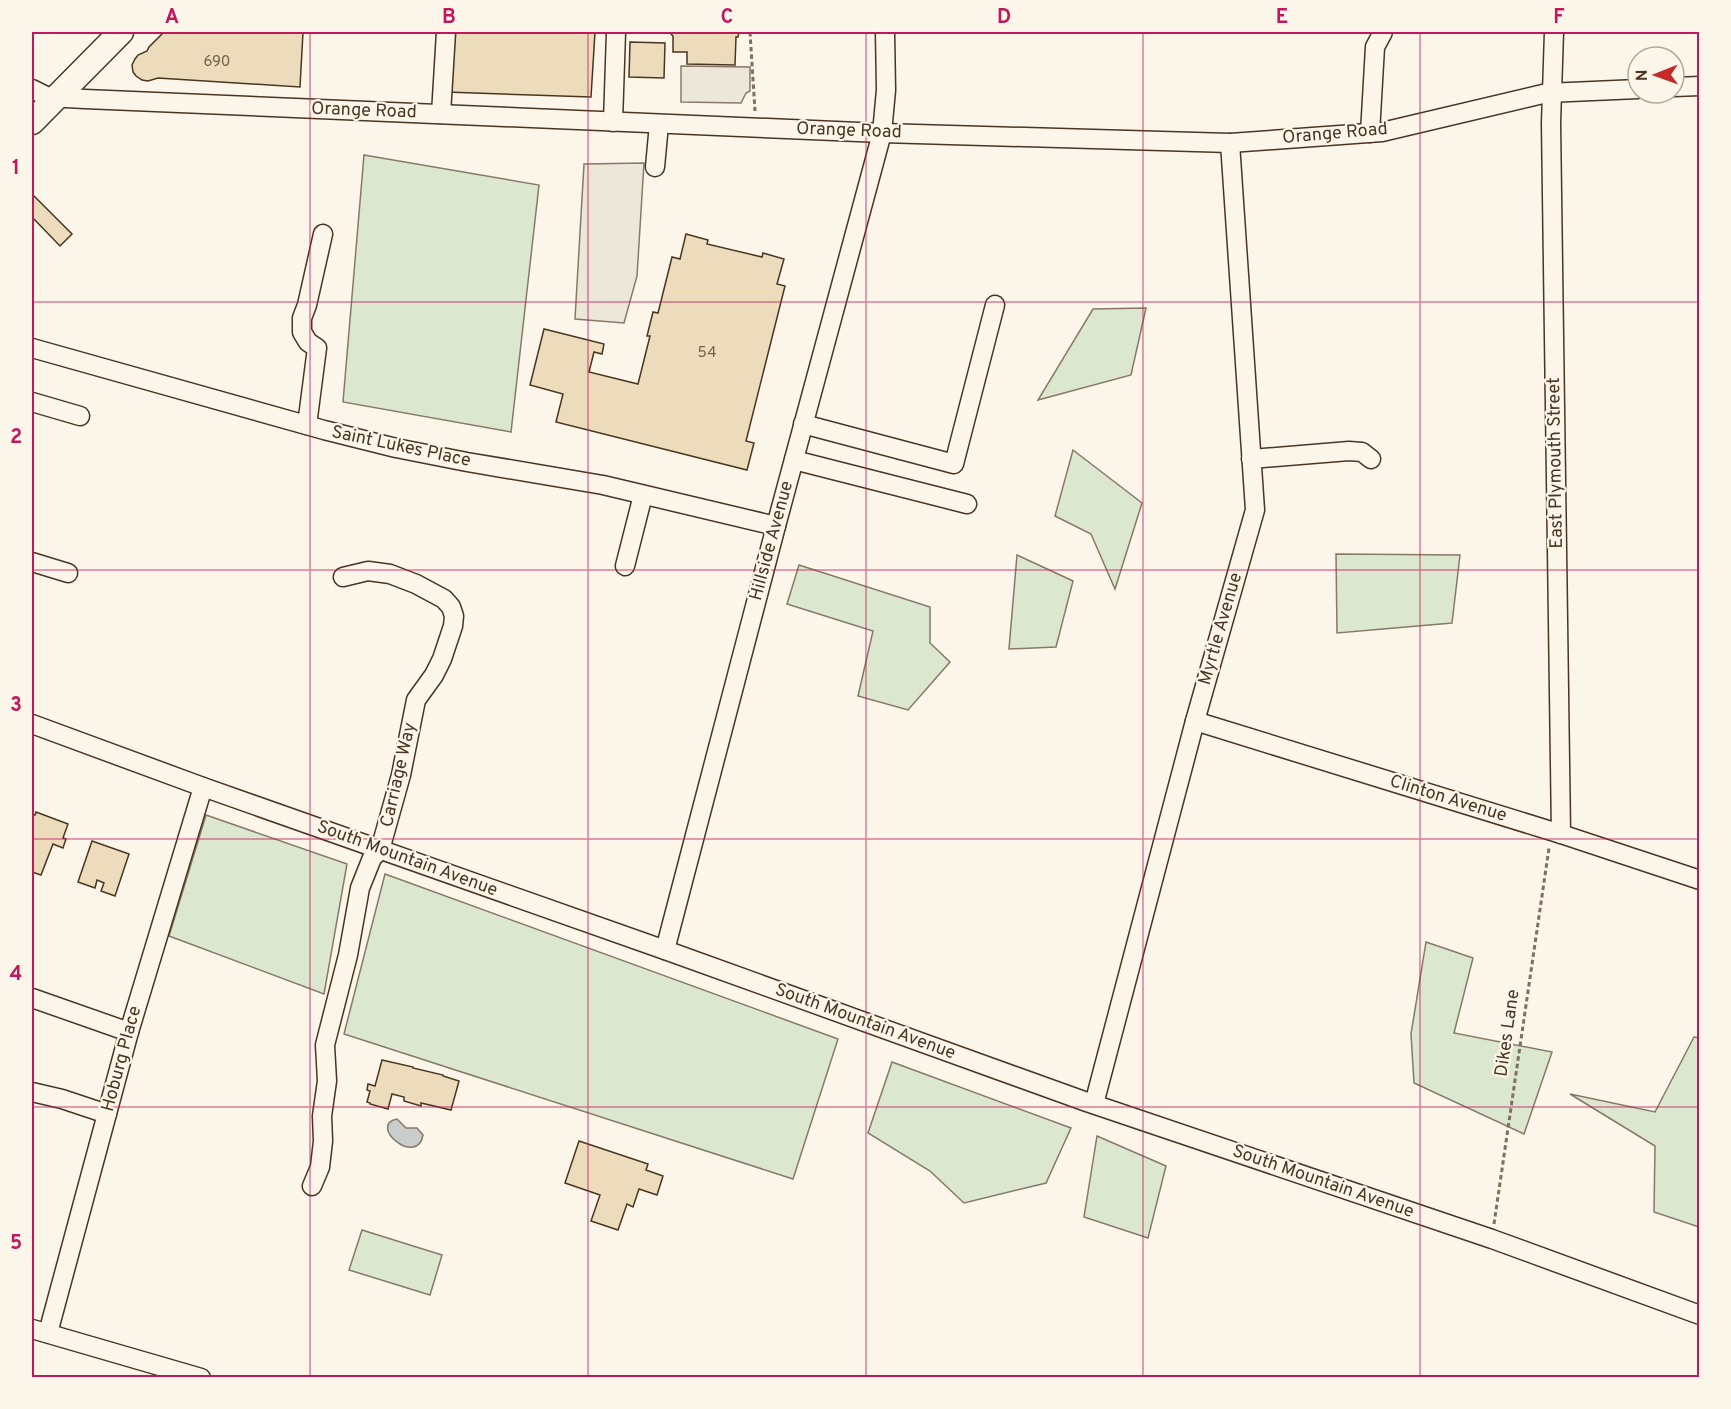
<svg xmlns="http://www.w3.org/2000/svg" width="1731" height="1409" viewBox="0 0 1731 1409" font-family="Overpass,sans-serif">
<rect width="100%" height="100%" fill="#fbf6e9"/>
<g fill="#dce7d0" stroke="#887966" stroke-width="1.5">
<path d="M364,155L539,185L511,432L343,402Z"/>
<path d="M1146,308L1131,375L1038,400L1093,309Z"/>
<path d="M1073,450L1142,503L1115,589L1091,534L1055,516Z"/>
<path d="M1336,554L1460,555L1452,623L1337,633Z"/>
<path d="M1017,555L1073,581L1056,647L1009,649Z"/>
<path d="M799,565L930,607V643L950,662L908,710L858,696L873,631L787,604Z"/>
<path d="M206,815L347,864L324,994L169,936Z"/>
<path d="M385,874L838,1039L793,1179L344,1034Z"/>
<path d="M1426,942L1473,958L1454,1033L1552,1052L1524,1134L1414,1083L1411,1034Z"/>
<path d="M1694,1037L1700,1038L1699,1227L1654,1212L1655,1146L1570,1094L1655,1112Z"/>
<path d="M892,1062L1071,1128L1046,1183L964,1203L930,1171L868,1133Z"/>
<path d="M1097,1136L1166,1166L1148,1238L1084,1217Z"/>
<path d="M362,1230L442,1255L430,1295L349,1270Z"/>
</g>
<g fill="#ede7d9" stroke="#887966" stroke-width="1.5">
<path d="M681,66L750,67V91L746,93L741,103L681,102Z"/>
<path d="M644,163L637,276L624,323L575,319L584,164Z"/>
</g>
<path fill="#c9cecd" stroke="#887966" stroke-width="1.5" d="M397,1119L406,1128H417L423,1135C417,1168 367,1125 397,1119Z"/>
<g fill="#ecdcbc" stroke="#4a3520" stroke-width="1.5">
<path d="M164,32H303L300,87L158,78L148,81L142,80L136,76L133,72L132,65L135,59L138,55L147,51L149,47Z"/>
<path d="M449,32H595L591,97L446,92Z"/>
<path d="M669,32H739L738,37H736L735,65L687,64V52H673V36Z"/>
<path d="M630,42L665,43L664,78L629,77Z"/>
<path d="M32,194L72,234L60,246L32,217Z"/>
<path d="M686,234L708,240L707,244L762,257L763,253L784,259L777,284L785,286L746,441L754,443L747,470L556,422L563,394L530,385L544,329L604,344L602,354L594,352L589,372L638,384L650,336H647L653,312L658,313L672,257L680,259Z"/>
<path d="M36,812L68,824L63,838L66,839L63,848L53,844L41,875L32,872V814L35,815Z"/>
<path d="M92,841L129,854L115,896L101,891L104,883L97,880L95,888L78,882Z"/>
<path d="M382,1060L413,1067V1068L443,1075V1076L459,1081L451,1110L421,1103V1106L404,1101V1097L392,1094L388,1109L370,1104V1103L367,1102L370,1091L367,1090L368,1084L375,1086Z"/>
<path d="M579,1141L648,1164L646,1170L663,1176L657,1195L639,1189L633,1207L627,1204L618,1230L591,1221L600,1195L565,1183Z"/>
</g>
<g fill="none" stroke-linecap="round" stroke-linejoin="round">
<g stroke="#4a3520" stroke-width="21">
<g id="minor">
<path d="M1554,32L1551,123L1561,834"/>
<path d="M1674,87L1700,86"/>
<path d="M32,89L48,97L85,99L882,133L1230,143L1382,132L1547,93L1638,89"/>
<path d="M441,114L446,32"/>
<path d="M613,122L616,32"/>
<path d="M1370,133L1375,47L1383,32"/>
<path d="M655,167L659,124"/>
<path d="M32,348L324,430L396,448L467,462L603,485L776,526"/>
<path d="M32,402L80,416"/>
<path d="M803,424L954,464L995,305"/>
<path d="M307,425L317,348L308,342L302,332V318L307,305L323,234"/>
<path d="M1251,459L1349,451L1362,452L1371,459"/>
<path d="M794,460L967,504"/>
<path d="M32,562L68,573"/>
<path d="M625,566L643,495"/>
<path d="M1195,721L1561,834L1700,880"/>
<path d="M32,724L203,787L665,950L1084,1101L1492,1239L1700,1315"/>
<path d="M665,950L776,526L882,133L886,90L885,32"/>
<path d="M32,998L129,1032"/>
<path d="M32,1092L62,1099L107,1114"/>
<path d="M1094,1104L1195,721L1255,510L1230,143"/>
<path d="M312,1186L320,1167L323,1141L322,1116L327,1081L325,1045L348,955L360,888L372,858L380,850L401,775L416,700L434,675L442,659L453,626L454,616L451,607L444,599L416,584L390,574L368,571L343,577"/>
<path d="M32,1329L201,1378"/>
<path d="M48,1333L129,1032L203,787"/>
</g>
</g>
<g stroke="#4a3520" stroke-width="27">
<path id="major" d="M32,122L121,32"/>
</g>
<g stroke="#7f6f5c" stroke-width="3" stroke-dasharray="4.5 3" stroke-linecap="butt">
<path d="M750,32L755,111"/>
<path d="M1494,1224L1549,848"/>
</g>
<use href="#minor" stroke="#fbf6e9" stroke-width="18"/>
<use href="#major" stroke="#fbf6e9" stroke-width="24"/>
</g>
<path fill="none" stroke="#c2185b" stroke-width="1.5" stroke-opacity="0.55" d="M310,32V1378M588,32V1378M866,32V1378M1143,32V1378M1420,32V1378M32,302H1700M32,570H1700M32,839H1700M32,1107H1700"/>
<g text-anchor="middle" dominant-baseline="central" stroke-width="4.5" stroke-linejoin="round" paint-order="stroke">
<g font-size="15" fill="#725f47">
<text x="217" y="62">690</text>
<text x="707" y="353">54</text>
</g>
<g font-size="18" fill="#4a3520" stroke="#fbf6e9">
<text transform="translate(364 111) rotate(2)">Orange Road</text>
<text transform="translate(849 131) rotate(2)">Orange Road</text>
<text transform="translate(1335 134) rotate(-5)">Orange Road</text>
<text transform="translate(401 447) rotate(12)">Saint Lukes Place</text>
<text transform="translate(1556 463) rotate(-91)">East Plymouth Street</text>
<text transform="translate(772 541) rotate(-75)">Hillside Avenue</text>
<text transform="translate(1221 629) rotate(-74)">Myrtle Avenue</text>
<text transform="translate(399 775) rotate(-77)">Carriage Way</text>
<text transform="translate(1448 799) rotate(17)">Clinton Avenue</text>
<text transform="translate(407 859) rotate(20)">South Mountain Avenue</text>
<text transform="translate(865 1022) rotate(20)">South Mountain Avenue</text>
<text transform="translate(1508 1033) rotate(-82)">Dikes Lane</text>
<text transform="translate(122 1059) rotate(-75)">Hoburg Place</text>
<text transform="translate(1323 1182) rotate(19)">South Mountain Avenue</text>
</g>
</g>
<rect width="1731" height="1409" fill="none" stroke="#fbf6e9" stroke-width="66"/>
<g transform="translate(1656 75) rotate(269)"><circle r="28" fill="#fbf6e9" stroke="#b4a999" stroke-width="1.5"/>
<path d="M0-4.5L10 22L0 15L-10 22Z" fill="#c62828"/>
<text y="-9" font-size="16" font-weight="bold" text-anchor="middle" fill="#4a3520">N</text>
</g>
<rect x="33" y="33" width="1665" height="1343" fill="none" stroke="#c2185b" stroke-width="2"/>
<g font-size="20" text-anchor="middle" font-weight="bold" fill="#c2185b">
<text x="172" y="23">A</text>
<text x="449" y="23">B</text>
<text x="727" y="23">C</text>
<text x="1004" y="23">D</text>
<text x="1282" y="23">E</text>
<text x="1559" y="23">F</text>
<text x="16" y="174">1</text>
<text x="16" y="443">2</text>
<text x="16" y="711">3</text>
<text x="16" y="980">4</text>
<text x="16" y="1249">5</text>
</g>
</svg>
